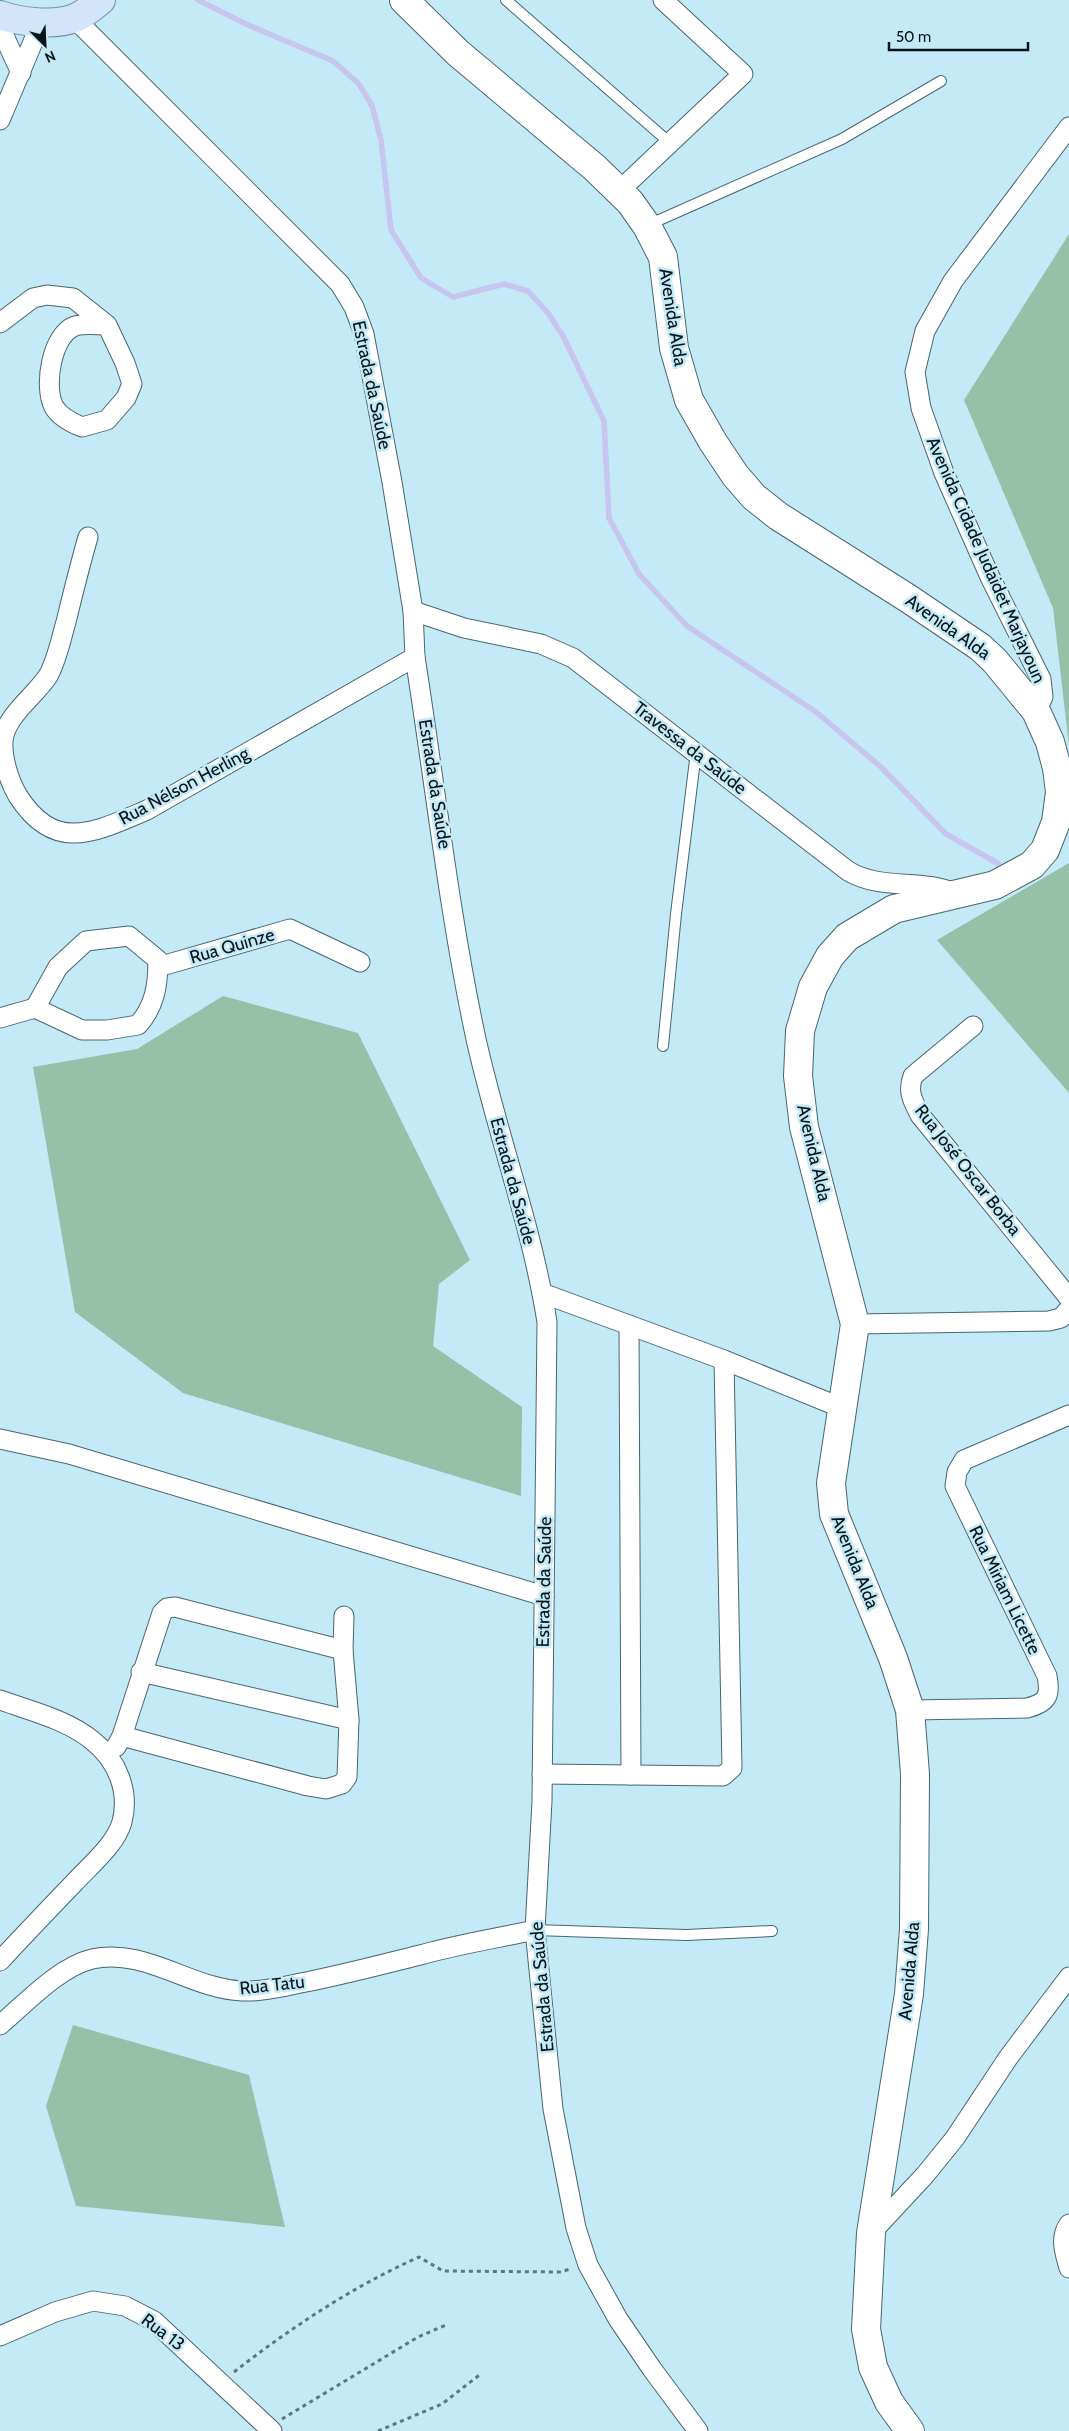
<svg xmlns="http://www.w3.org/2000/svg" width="1069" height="2431" viewBox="0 0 1069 2431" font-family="Cabin,sans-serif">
<rect width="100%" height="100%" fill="#c4e9f7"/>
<g fill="#96c0a7">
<path d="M1069,234V746L1053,608L964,400Z"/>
<path d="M1069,863V1093L937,940Z"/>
<path d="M223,996L358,1033L470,1260L439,1284L433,1346L522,1407L521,1496L183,1393L75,1312L33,1067L137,1049Z"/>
<path d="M73,2025L249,2075L285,2227L76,2206L46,2106Z"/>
</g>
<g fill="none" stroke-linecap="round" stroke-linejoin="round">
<path stroke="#c8c5f0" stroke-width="5.5" d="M198,0L246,24L333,61L359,84L372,106L381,140L391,230L421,278L453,297L504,284L528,291L548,313L563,336L604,421L609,518L639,574L687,626L816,712L881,767L946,834L999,864"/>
<g stroke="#466773" stroke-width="12">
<g id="lane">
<path d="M506,0L670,143"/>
<path d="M648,225L842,139L941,81"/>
<path d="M663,1046L676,914L696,752"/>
<path d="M535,1930L686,1935L772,1931"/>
</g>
</g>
<g stroke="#466773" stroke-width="21">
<g id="street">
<path d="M74,18L340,284L354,307L364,334L392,482L413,611L415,657C435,784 449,913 476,1039C497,1134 532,1226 547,1322L542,1801L535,1930L553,2109L576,2228L588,2265L618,2319L652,2369L698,2431"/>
<path d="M0,27L21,73"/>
<path d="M0,120L41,23"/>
<path d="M619,191L743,74L663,0"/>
<path d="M0,323L33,298L47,295L73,298L107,325L125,363L132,384L126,398L107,420L82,427C72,423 60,417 54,407C43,386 52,334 75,326C84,323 97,325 107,325"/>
<path d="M88,537C80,565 73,593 66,622C61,639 57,660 48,676C35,696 5,716 3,741C2,758 9,781 18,796C55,854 95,832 147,810L415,657"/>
<path d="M413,611L464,628L541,644L573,658L848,871C882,891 919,878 955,893"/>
<path d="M1036,711L1043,697L1041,679L990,577L944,473L921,408L915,372L925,331L953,281L1069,127"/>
<path d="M158,967L290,929L360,962"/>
<path d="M0,1018L35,1008L82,1030H107L138,1025C155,1006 158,985 158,960L129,936L86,941L58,967L35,1008"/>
<path d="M973,1026L913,1076C907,1092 913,1101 920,1115L1069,1298"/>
<path d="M542,1293L724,1360L842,1408"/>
<path d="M855,1324L1049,1321L1061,1318L1069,1309"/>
<path d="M629,1325L631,1775"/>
<path d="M0,1439L69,1454L544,1596"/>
<path d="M141,1672L349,1720"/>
<path d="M0,1700C31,1711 68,1720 93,1741C117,1760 130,1791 122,1822C115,1846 89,1866 73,1884C48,1910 24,1935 0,1961"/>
<path d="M910,1710L1027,1708C1047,1703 1051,1696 1047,1676L955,1486L957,1472L964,1460L1069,1415"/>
<path d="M122,1736L308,1786L326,1789L342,1784L347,1777L349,1720L343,1650L344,1616"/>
<path d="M116,1747L122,1736L162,1613L167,1608L175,1607L343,1650"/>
<path d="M542,1774L723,1776L732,1768L724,1360"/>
<path d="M0,2025C26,2003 59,1967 92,1959C144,1947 191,1989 242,1991C263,1992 285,1986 306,1982C346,1974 384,1964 424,1954C460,1944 498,1938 535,1930"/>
<path d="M1069,2224C1059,2238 1065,2253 1069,2268"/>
<path d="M871,2233L925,2175L955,2138L1008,2058L1069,1977"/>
<path d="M0,2336L55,2312L93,2301L125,2306L154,2321L272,2431"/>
</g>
</g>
<g stroke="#466773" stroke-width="30">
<path id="secondary" d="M404,0L458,53L595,168L630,202L647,226L663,257L674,348L689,400L713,442L735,475L754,497L778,516L909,599L980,647L995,661L1036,711L1050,742L1057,768L1060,792L1056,822L1045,850L1032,865L995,885L894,909L847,937L830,956L813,987L800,1031L798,1076L804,1127L855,1324L831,1483L834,1514L893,1658L910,1710L915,1774L914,1929L909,1994L871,2233L866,2329L873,2367L889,2402L910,2431"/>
</g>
<g stroke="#7890aa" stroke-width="30">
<path id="primary" d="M0,15C19,22 55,26 75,18C84,14 94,6 101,0"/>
</g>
<g stroke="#5e777f" stroke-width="3" stroke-dasharray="4 4" stroke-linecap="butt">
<path d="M234,2372C292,2327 352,2287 419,2257L443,2271L561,2272L570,2269"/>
<path d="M282,2419L418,2337L446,2325"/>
<path d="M378,2431L442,2404L482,2373"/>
</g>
<use href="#lane" stroke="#fff" stroke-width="10"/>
<use href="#street" stroke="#fff" stroke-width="19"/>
<use href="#secondary" stroke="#fff" stroke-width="28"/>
<use href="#primary" stroke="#d3e5fb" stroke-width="28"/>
</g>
<g text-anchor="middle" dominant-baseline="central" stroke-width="5" stroke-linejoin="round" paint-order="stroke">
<g font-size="18" fill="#061418" stroke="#c4e9f7">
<text transform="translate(673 317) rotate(81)">Avenida Alda</text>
<text transform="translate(372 385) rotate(78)">Estrada da Saúde</text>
<text transform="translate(986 560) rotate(66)">Avenida Cidade Judaidet Marjayoun</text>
<text transform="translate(948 627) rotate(35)">Avenida Alda</text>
<text transform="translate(690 748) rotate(38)">Travessa da Saúde</text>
<text transform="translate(435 784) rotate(81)">Estrada da Saúde</text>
<text transform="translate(184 786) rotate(-28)">Rua Nélson Herling</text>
<text transform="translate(232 946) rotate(-16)">Rua Quinze</text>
<text transform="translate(814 1153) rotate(77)">Avenida Alda</text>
<text transform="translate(968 1170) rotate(52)">Rua José Oscar Borba</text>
<text transform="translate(513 1181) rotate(75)">Estrada da Saúde</text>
<text transform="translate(855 1562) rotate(68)">Avenida Alda</text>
<text transform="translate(544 1582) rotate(-89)">Estrada da Saúde</text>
<text transform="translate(1005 1590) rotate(64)">Rua Miriam Licette</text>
<text transform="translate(909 1971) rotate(-85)">Avenida Alda</text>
<text transform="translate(272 1985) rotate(-6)">Rua Tatu</text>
<text transform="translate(542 1987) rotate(-95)">Estrada da Saúde</text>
<text transform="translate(163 2332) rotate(37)">Rua 13</text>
</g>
</g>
<g transform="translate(45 45) rotate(156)" stroke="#c4e9f7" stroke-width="4" paint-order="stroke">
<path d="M0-4L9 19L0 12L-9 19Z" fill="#061418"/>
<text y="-8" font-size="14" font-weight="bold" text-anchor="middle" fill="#061418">N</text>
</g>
<path d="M889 42v8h139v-8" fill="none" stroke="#061418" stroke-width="2.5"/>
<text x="896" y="42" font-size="15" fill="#061418" stroke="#c4e9f7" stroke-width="4" paint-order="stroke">50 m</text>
</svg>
